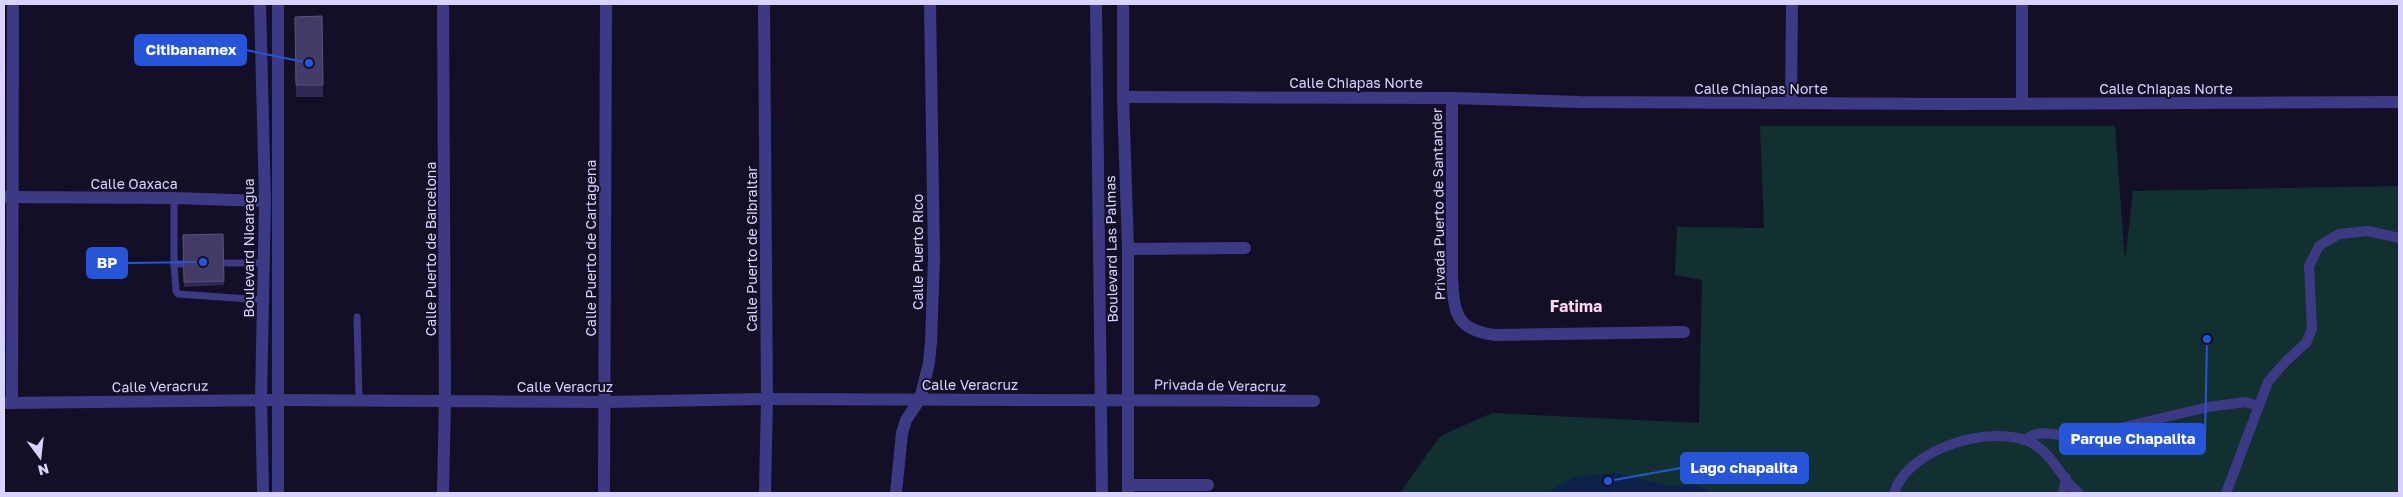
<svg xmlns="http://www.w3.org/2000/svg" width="2403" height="497" viewBox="0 0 2403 497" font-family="'Golos Text',sans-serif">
<rect width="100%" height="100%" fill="#130f26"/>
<path fill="#12302f" d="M1760,126H2115L2125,260L2133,191L2399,186V493H1400L1427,454L1442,435L1492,413L1699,423L1702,280L1675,275L1677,227L1764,228Z"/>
<path fill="#0c2248" d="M1616,473L1666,485H1694L1706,489L1710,493H1546L1574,477Z"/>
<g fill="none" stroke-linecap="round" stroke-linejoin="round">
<g stroke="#3d3a85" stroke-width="7">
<path d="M174,198V264H192"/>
<path d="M215,263H264"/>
<path d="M174,264L176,291L178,294L263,300"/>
<path d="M357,317L359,400"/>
</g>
<g stroke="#3d3a85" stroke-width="10">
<path d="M2024,440L2033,435L2042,433L2082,437L2208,407L2245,402L2259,406"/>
<path d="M1894,493C1908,448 1992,423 2032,443C2054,455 2062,481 2079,493"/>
<path d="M2063,493L2066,478"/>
<path d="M2226,493L2268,382L2286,361L2306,343L2312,329L2309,266L2319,246L2339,234L2368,231L2399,238"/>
</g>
<g stroke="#3d3a85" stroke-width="12">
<path d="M764,4L767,399L765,493"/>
<path d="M2022,4V103"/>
<path d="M1123,97L1452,98L1579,102L1950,104L2399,102"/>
<path d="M1452,98V277C1454,312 1455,330 1495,335L1684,332"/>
<path d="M1791,103L1792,4"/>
<path d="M4,197L174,198L265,201"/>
<path d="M1128,249L1245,248"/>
<path d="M4,403L277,400L605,402L767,399L1314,401"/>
<path d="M12,403L13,4"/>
<path d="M1128,485H1208"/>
<path d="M443,493L445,400L443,4"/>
<path d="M604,493L606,4"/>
<path d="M896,493L902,433L906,420L920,399L929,363L931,342L934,259L930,4"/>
</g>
<g stroke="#3d3a85" stroke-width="12">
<path d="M260,4L265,201L261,400L263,493"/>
<path d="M278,4V493"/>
<path d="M1096,4L1102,493"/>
<path d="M1123,4V97L1128,249V493"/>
</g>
</g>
<g fill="#312854">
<path d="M322,16L323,97H296L295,17Z"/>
<path d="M223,234L224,285L184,287L183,235Z"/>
</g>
<g fill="#433a66" stroke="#5a527e">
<path d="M322,16L323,85H296L295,17Z"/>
<path d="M223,234L224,281L184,282L183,235Z"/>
</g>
<g text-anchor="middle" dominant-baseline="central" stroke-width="4" stroke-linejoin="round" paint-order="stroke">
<g font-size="14" fill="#d9d4ff" stroke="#130f26">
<text x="1356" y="82">Calle Chiapas Norte</text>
<text x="1761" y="88">Calle Chiapas Norte</text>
<text x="2166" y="88">Calle Chiapas Norte</text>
<text x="134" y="183">Calle Oaxaca</text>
<text transform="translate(1438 204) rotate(-91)">Privada Puerto de Santander</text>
<text transform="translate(248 248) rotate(-90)">Boulevard Nicaragua</text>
<text transform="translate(590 248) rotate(-90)">Calle Puerto de Cartagena</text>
<text transform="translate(430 249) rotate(-90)">Calle Puerto de Barcelona</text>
<text transform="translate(751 249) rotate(-90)">Calle Puerto de Gibraltar</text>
<text transform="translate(1111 249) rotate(-91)">Boulevard Las Palmas</text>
<text transform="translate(917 252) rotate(-90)">Calle Puerto Rico</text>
<text x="970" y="384">Calle Veracruz</text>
<text transform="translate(1220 385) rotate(1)">Privada de Veracruz</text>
<text transform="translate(160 386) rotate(-1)">Calle Veracruz</text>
<text x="565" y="386">Calle Veracruz</text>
</g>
<g font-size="16" font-weight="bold" fill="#ffd6f0" stroke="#130f26">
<text x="1576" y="306">Fatima</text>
</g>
</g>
<path fill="none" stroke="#2655da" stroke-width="2" d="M309 63L246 50M203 262L127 263M2207 339L2205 439M1608 481L1681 468"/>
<g fill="#2655da" stroke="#130f26" stroke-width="2">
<circle cx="309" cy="63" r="5"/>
<circle cx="203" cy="262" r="5"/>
<circle cx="2207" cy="339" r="5"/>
<circle cx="1608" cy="481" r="5"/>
</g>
<g fill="#2655da" stroke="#2655da" stroke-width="2">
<rect x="135" y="35" width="111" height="30" rx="5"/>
<rect x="87" y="248" width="40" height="30" rx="5"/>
<rect x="2060" y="424" width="145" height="30" rx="5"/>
<rect x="1681" y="453" width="127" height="30" rx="5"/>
</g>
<g font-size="15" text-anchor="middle" font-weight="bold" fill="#fff">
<text x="191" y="55">Citibanamex</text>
<text x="107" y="268">BP</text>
<text x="2133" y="444">Parque Chapalita</text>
<text x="1744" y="473">Lago chapalita</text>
</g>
<rect width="2403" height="497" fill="none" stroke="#d9d4ff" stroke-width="10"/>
<g transform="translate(40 457) rotate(165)" stroke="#130f26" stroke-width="4" paint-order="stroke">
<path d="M0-4L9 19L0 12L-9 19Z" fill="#d9d4ff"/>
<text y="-8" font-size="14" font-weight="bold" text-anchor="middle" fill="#d9d4ff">N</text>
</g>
</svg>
